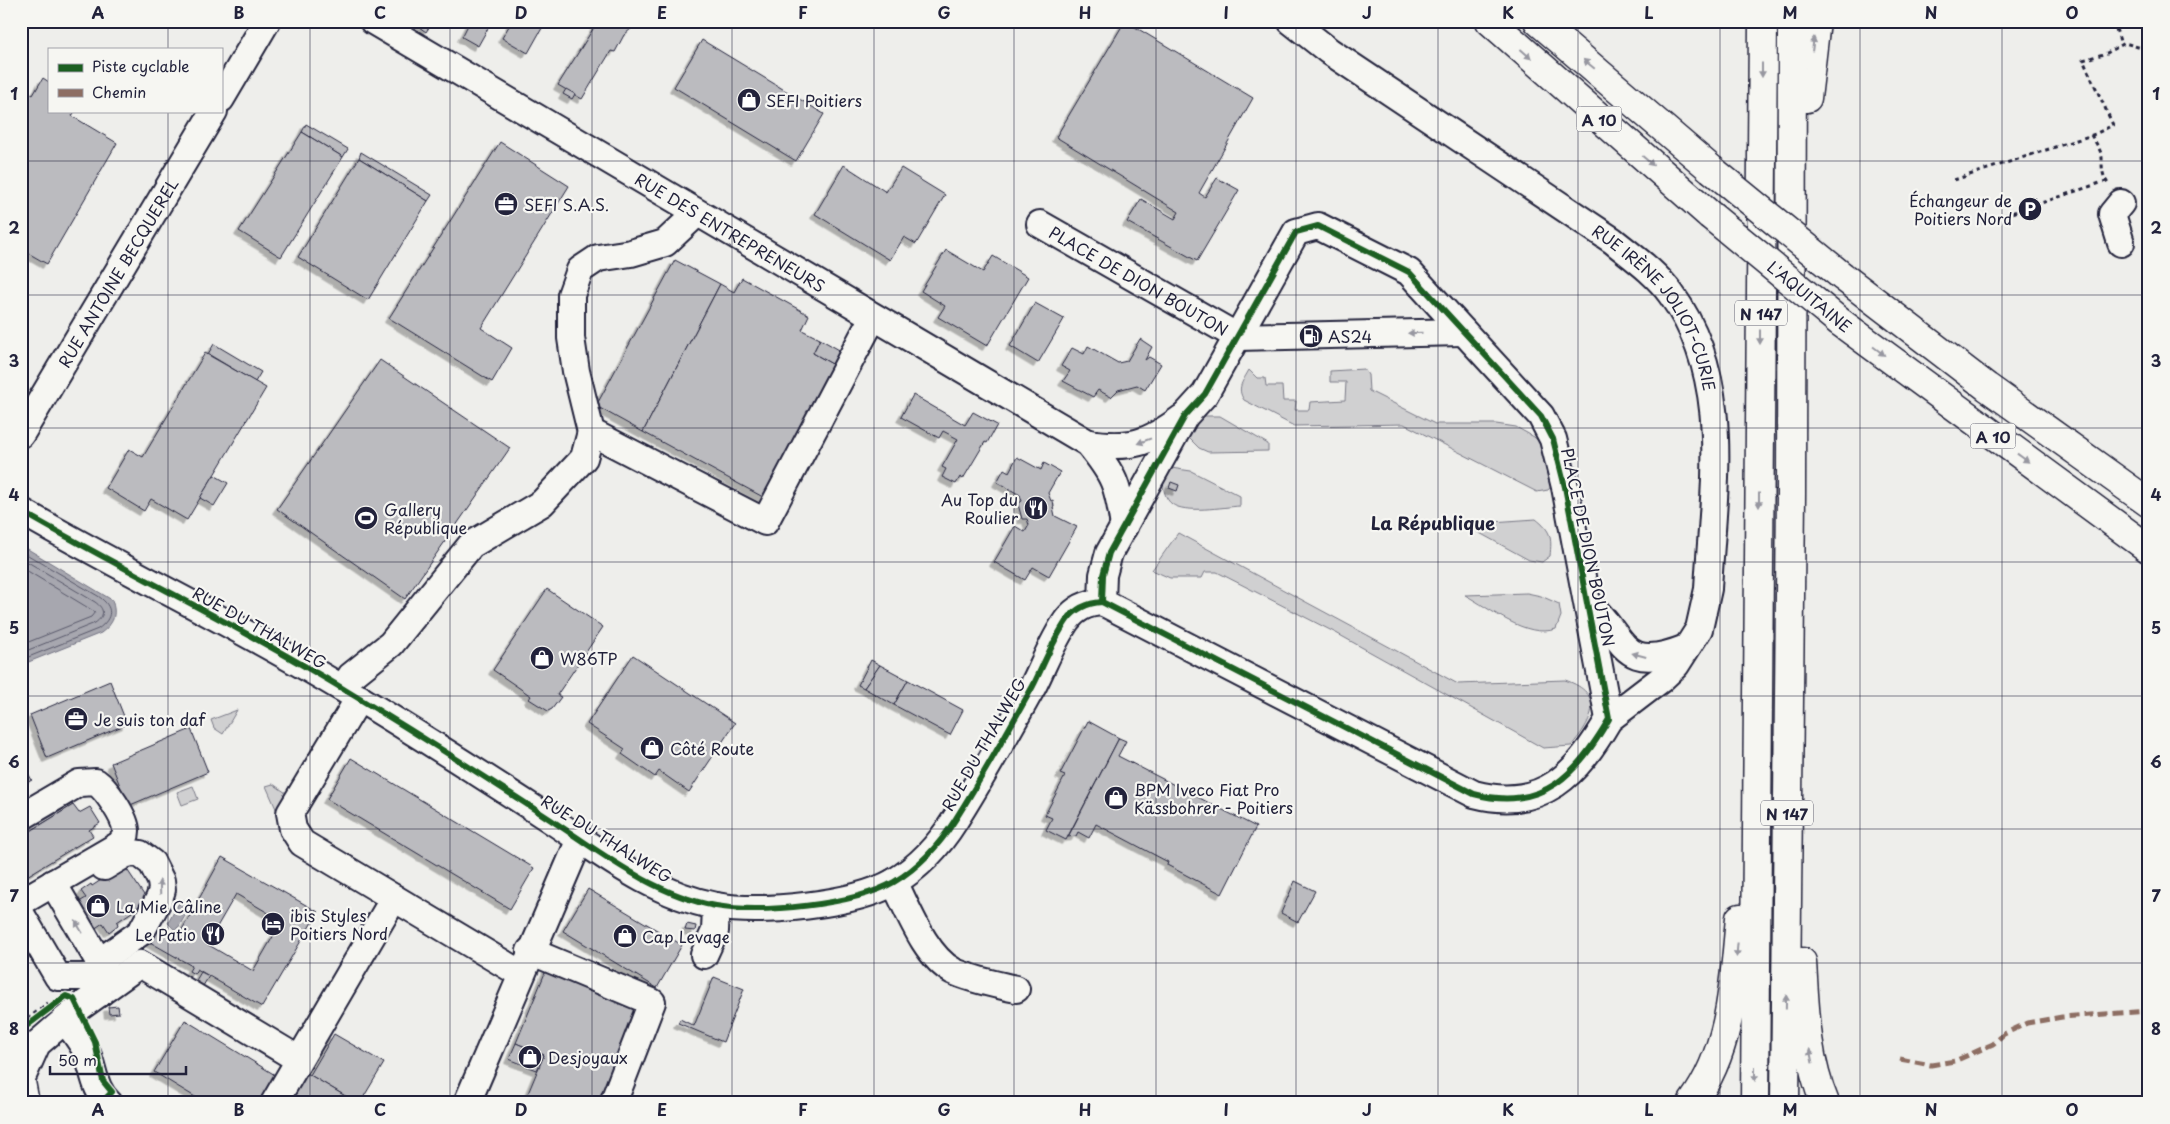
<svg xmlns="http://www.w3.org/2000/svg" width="2170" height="1124" viewBox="0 0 2170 1124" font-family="'Playpen Sans',sans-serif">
<defs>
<filter id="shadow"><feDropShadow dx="-4.5" dy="4.5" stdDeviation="0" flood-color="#0004"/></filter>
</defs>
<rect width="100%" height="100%" fill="#eeeeeb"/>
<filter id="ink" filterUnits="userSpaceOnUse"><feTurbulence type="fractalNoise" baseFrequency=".02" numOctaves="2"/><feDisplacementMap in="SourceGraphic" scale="10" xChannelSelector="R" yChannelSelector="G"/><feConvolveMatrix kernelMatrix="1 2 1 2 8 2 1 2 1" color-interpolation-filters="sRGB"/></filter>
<g filter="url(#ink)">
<g fill="#d0d0d1" stroke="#797986">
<path d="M1364,369L1368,375L1369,391L1435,424H1496L1516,427L1534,437L1547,449L1554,483L1548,490L1537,492L1404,424L1294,426L1244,400C1236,388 1243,381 1249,370L1257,378H1265L1266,386H1282L1283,401H1296L1295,410H1309L1310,402L1345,400L1346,382H1330V371Z"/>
<path d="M1201,416H1220L1268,444V451L1208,452L1199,448L1189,438L1191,425Z"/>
<path d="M1171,468L1191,471L1240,496V506C1223,507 1185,514 1172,504C1165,499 1164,490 1162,482Z"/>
<path d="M1536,519C1551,531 1552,537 1550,556L1542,562L1529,560L1463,524Z"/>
<path d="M1178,533L1458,684L1565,680C1606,694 1593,720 1571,746L1543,748L1336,633L1217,572H1205L1202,578H1170L1152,570Z"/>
<path d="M1527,593L1541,596L1559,604L1561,616L1556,629C1526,639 1491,609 1465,595Z"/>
<path d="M237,710L223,734L214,728L211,720Z"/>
<path d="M273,784L289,795L286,807L277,811L266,786Z"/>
<path d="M193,786L198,799L182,805L177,792Z"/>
</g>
<g fill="#a7a7af" stroke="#727281">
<path d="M21,545L112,600C117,615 114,623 101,633L21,665Z"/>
<path d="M184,900L190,907L178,928L174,929L168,923L180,901Z"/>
</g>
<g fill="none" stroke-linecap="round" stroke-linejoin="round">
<g stroke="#575769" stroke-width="1">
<path d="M21,551L98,596C114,607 113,618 98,629L21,660"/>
<path d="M21,558L95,602C105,609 105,616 95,623L21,653"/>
<path d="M21,567L95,612L91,617L21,645"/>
</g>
</g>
<g fill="#bbbbbf" stroke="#22223b" fill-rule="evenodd" filter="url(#shadow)">
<path d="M422,21L430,26L426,32L419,27Z"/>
<path d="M470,21H492L478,46L462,37Z"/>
<path d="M512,21H546L528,53L502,38Z"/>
<path d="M598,21H628L632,28L624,35L615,52L611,51L582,99L558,85Z"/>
<path d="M1125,21L1253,98L1199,193L1205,197L1217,178L1239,190L1197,261L1127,222L1141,199L1175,219L1179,212L1056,137Z"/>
<path d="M702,40L824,114L796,161L674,87Z"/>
<path d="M43,78L49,82V111H75L72,116L117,143L47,264L21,249V87L33,95Z"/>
<path d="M566,89L575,94L572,99L563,94Z"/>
<path d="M306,124L348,149L343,157L302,132Z"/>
<path d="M302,132L343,157L281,257L239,231Z"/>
<path d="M500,142L569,186L481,328L512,348L492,382L389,318Z"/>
<path d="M361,152L432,195L428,201L359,158Z"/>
<path d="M359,158L428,201L368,300L298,257Z"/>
<path d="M844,165L886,192L901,168L945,195L916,244L904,237L890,260L815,214Z"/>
<path d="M946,250L983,272L993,256L1028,277L987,346L938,317L945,306L921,291Z"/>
<path d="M675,260L720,284L643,432L596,406Z"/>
<path d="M742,278L809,315L802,330L820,339L813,353L834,365L763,497L643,432L720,284L734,292Z"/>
<path d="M1035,303L1064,319L1038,363L1010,346Z"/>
<path d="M820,339L841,351L834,365L813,353Z"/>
<path d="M1140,339L1152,347L1145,360L1149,357L1161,364L1145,390L1137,385L1118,390L1111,397L1098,390L1093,397L1063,381L1070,371L1061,366L1072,348L1084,354L1088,346L1118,363L1127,361Z"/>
<path d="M214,344L261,372L255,382L208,354Z"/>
<path d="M205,353L266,388L187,520L151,499L144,511L106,488L129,449L143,457Z"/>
<path d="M380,360L510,448L405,599L277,509Z"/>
<path d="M913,395L965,425L973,412L997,425L987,443L985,442L963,479L960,477L956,484L942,477L946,469L942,467L958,439L943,431L939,438L901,417Z"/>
<path d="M1017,457L1041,470L1044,463L1060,472L1048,493L1051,501L1053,500L1054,507H1053L1055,516L1077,527L1049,576L1033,567L1025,580L994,562L1015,526L1025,532L1029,525L1027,519H1022L1018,504L1022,501L1020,495L997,482L1004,469L1009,472Z"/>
<path d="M214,475L228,483L214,506L200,498Z"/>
<path d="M1171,482L1179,485L1177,491L1169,488Z"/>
<path d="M547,589L603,627L557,695L561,697L552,709L548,711L529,699L531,696L493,670Z"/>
<path d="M633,655L735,723L689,792L659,771L655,777L622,754L625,749L587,724Z"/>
<path d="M871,660L880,665L864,688L858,685Z"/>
<path d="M880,665L908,680L894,705L864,688Z"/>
<path d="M908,680L963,710L950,735L894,705Z"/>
<path d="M110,681L127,724L47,758L30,715Z"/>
<path d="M1088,721L1119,738L1066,840L1046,830L1052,818L1045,815L1065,776L1060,774Z"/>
<path d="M191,729L208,772L128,806L111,763Z"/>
<path d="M1119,738L1126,741L1118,756L1256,827L1222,894L1167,865L1168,862L1096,824L1089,838L1078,832L1076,836L1068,837Z"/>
<path d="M351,758L534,868L510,909L327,799Z"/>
<path d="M21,762L32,780L21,786Z"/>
<path d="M71,801L73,805L21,837V832Z"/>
<path d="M73,805L79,813L90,807L100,823L89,830L93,836L22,879L21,849L24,848L21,837Z"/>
<path d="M222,857L318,912L262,1007L197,969L194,974L189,971L192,966L148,941L157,925L178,937ZM236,894L282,921L253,971L207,944Z"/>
<path d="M124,865L148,901L117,922L118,925L109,932L103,923L94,929L76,904L86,898L81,891L91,884L92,886Z"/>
<path d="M1295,881L1315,891L1298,922L1281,913Z"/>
<path d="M588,889L682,945L657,988L563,931Z"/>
<path d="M687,924L696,926L695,931L685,930Z"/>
<path d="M547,968L640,1007L600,1103H524L544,1055L516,1043Z"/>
<path d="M201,972L209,976L203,986L195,982Z"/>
<path d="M714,977L744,989L723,1042L678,1023L680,1019L694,1026Z"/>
<path d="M118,1006L119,1013L109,1014L108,1007Z"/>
<path d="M185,1020L280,1078L265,1103H205L154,1072Z"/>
<path d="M334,1034L384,1063L360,1103H357L310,1075Z"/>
<path d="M516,1043L544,1055L537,1070L509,1059Z"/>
<path d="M300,1069L357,1103H280Z"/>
</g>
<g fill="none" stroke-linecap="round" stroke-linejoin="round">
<g stroke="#22223b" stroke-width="30">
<g id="minor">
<path id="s1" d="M373,21L1088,443C1115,476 1118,485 1124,527"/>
<path id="s2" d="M1291,21L1329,51L1612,240C1633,257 1655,272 1671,294C1734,380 1713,490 1708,589L1699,629L1676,665L1660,680L1609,719"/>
<path d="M221,99L267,21"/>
<path d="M697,213L665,243L631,253L598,258L580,270L571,295V338L576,371L591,432L765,522L873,317"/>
<path id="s3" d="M1040,224L1238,337L1463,332"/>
<path d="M1318,226L1409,272L1541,416L1553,439L1565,487L1609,719C1577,774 1543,812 1474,794L1102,602L1103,575L1109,553L1185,416L1205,394L1296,232Z"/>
<path d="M2121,243L2112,214L2121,203"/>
<path id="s4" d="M21,434L214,111"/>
<path d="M1088,443C1131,449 1147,444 1182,418"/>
<path d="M21,511C128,573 240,626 345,690C413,731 479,773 545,816C599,851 651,894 716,906C761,914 854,905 894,882C919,867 940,844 955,820C983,776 1008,731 1033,686C1044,664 1053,640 1067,620C1076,608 1087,603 1102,602"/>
<path d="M1589,604C1627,639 1620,674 1686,648"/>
<path d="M343,688L351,676L391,644L471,545L542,503L584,458L591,432"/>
<path d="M359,698L290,813L293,829L302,843L521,974"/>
<path d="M21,817L79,783L96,782C106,789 126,818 126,831C126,838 123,840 119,845L21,902"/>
<path d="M894,882C908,909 925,956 953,971C972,980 995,984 1016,989"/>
<path d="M53,883L108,977"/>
<path d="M21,914L58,977H89L100,993"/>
<path d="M530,951L652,1002L613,1103"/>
<path d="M704,955L715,931L716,906"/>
<path d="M99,962L141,932L159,899L162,890L161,881L152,863L140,854L132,853L124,855L104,867"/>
<path d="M65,1020C73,1031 81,1040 87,1053C94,1070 94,1090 109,1103"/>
<path d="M21,1080L37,1044L80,1007L140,964L298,1059"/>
<path d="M274,1103L394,898"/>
<path d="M467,1103L580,839"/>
</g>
</g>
<g stroke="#22223b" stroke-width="31">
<path id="major" d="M21,1082L25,1103"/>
</g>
<g stroke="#22223b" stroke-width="31">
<g id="highway">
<path d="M1490,21L1710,215"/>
<path d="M1538,21L1711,169"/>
<path d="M1807,98L1816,21"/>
<path d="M1842,276L1987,387L2149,503"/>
<path d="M1840,322L2149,549"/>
<path d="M1802,962C1805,1010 1806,1058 1825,1103"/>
<path d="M1692,1103C1732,1049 1734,982 1740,918"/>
<path d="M1755,1103L1763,21"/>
<path d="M1785,1103L1791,494L1792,21"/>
</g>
</g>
<g stroke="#22223b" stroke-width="3" stroke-dasharray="4 4" stroke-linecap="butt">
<path d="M2116,29L2121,44"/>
<path d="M2091,135C2095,142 2103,152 2102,161C2102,171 2103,178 2110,186"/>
<path d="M1954,180L2095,134L2113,125L2083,60L2107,53L2125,43L2141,48L2149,46"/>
<path d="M1982,223L2106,181"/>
<path d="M21,1024L48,1003"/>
</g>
<use href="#minor" stroke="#f6f6f2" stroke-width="26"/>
<use href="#major" stroke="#f6f6f2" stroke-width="28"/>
<use href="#highway" stroke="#f6f6f2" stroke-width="28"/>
<g stroke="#22223b" stroke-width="31" stroke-linecap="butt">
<g id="highway-bridge">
<path d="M1711,169L1842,276"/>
<path d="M1710,215L1840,322"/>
</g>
</g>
<use href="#highway-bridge" stroke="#f6f6f2" stroke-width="28"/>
<path stroke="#8d6e63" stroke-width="5" stroke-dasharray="10 5" stroke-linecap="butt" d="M1900,1059L1931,1065L1955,1061L1993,1044L2004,1034L2027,1023L2062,1017L2149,1011"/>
<g stroke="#f6f6f2" stroke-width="9">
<g id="cycleway">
<path d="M1318,226L1409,272L1541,416L1553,439L1565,487L1609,719C1577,774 1543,812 1474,794L1102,602L1103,575L1109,553L1185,416L1205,394L1296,232Z"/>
<path d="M21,511C128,573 240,626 345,690C413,731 479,773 545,816C599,851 651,894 716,906C761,914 854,905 894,882C919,867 940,844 955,820C983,776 1008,731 1033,686C1044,664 1053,640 1067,620C1076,608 1087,603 1102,602"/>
<path d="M21,1030L66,996L74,999L95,1042L103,1081L112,1092L101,1103"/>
</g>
</g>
<use href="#cycleway" stroke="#1b5e20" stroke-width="6"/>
</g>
<defs><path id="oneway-solid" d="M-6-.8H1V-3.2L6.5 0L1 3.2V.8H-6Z" transform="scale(1.25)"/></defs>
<g fill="#9797a0">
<use href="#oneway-solid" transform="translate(1813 44) rotate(-83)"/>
<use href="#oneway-solid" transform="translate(1526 54) rotate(42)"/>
<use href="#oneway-solid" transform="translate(1589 64) rotate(-140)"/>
<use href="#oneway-solid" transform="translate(1762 70) rotate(90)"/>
<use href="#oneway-solid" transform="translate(1648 161) rotate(41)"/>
<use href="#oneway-solid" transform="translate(1415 333) rotate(179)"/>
<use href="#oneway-solid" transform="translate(1760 337) rotate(90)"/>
<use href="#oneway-solid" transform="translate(1879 351) rotate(37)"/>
<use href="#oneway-solid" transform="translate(1144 441) rotate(159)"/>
<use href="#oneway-solid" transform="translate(2023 458) rotate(36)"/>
<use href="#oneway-solid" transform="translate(1759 500) rotate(90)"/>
<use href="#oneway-solid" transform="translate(1639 655) rotate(-165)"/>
<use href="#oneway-solid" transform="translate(160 887) rotate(-92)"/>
<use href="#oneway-solid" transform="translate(79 927) rotate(-120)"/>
<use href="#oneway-solid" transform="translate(1737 950) rotate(95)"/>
<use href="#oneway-solid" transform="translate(1786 1002) rotate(-89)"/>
<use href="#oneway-solid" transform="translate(1811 1056) rotate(-102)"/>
<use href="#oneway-solid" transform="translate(1755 1074) rotate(90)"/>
</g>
</g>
<path fill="none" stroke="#22223b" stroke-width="1" stroke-opacity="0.55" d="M168,21V49M310,21V1103M450,21V1103M592,21V1103M732,21V1103M874,21V1103M1014,21V1103M1156,21V1103M1296,21V1103M1438,21V1103M1578,21V1103M1720,21V1103M1860,21V1103M2002,21V1103M168,111V1103M21,161H2149M21,295H2149M21,428H2149M21,562H2149M21,696H2149M21,829H2149M21,963H2149"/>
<defs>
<g id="shop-disc" transform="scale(1.25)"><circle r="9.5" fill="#22223b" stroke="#f6f6f2"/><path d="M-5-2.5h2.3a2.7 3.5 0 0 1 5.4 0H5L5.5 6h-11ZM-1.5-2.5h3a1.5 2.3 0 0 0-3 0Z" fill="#fff"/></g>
<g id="office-disc" transform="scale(1.25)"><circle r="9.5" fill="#22223b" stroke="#f6f6f2"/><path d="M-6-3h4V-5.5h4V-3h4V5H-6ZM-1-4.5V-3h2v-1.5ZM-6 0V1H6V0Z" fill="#fff"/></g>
<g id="parking-disc" transform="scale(1.25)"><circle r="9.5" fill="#22223b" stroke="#f6f6f2"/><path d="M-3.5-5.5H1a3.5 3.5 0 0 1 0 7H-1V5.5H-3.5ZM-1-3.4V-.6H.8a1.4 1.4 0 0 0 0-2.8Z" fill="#fff"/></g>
<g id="fuel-disc" transform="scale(1.25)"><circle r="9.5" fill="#22223b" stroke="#f6f6f2"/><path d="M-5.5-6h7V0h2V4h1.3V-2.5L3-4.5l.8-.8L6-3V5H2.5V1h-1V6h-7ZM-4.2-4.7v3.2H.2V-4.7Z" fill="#fff"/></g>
<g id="restaurant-disc" transform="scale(1.25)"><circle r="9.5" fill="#22223b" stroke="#f6f6f2"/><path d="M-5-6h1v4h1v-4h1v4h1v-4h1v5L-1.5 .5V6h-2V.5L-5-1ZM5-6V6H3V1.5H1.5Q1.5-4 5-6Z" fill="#fff"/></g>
<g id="stadium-disc" transform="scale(1.25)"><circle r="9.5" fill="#22223b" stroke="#f6f6f2"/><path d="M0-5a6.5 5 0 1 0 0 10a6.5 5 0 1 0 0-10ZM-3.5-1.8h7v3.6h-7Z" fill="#fff"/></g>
<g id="hotel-disc" transform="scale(1.25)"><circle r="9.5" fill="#22223b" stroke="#f6f6f2"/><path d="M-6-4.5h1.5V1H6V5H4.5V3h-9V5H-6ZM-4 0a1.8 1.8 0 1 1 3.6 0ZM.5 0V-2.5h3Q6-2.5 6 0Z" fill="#fff"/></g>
</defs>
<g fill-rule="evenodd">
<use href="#shop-disc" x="749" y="100"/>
<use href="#office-disc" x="506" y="204"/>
<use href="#parking-disc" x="2030" y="209"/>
<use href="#fuel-disc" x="1311" y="336"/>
<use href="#restaurant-disc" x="1036" y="508"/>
<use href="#stadium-disc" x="366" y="518"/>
<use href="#shop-disc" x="542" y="658"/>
<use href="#office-disc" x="76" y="719"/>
<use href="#shop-disc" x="652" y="748"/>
<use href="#shop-disc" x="1116" y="798"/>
<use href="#shop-disc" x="98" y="906"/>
<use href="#hotel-disc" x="273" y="924"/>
<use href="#restaurant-disc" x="213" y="934"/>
<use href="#shop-disc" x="625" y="936"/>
<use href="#shop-disc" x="530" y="1057"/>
</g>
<g text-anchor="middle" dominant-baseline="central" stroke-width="4.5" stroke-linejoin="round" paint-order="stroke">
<g fill="#f6f6f2" stroke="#626272" stroke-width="1">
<rect x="1576.5" y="106.5" width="45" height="25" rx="4"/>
<rect x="1735" y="300.5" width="52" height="25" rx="4"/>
<rect x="1970.5" y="423.5" width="45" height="25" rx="4"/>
<rect x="1761" y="800.5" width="52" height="25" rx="4"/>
</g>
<g font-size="15" font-weight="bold" fill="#22223b">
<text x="1599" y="119">A 10</text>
<text x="1761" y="313">N 147</text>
<text x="1993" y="436">A 10</text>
<text x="1787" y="813">N 147</text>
</g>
<g font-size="16" fill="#22223b" stroke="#f6f6f2" text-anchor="start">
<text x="766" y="100">SEFI Poitiers</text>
<text x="2012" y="200" text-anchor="end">Échangeur de<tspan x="2012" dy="18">Poitiers Nord</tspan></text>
<text x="524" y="204">SEFI S.A.S.</text>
<text x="1328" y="336">AS24</text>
<text x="1018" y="499" text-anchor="end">Au Top du<tspan x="1018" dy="18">Roulier</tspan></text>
<text x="384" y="509">Gallery<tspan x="384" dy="18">République</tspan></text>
<text x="560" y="658">W86TP</text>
<text x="94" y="719">Je suis ton daf</text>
<text x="670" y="748">Côté Route</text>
<text x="1134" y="789">BPM Iveco Fiat Pro<tspan x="1134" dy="18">Kässbohrer - Poitiers</tspan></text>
<text x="116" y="906">La Mie Câline</text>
<text x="290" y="915">ibis Styles<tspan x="290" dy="18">Poitiers Nord</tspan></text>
<text x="196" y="934" text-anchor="end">Le Patio</text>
<text x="642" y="936">Cap Levage</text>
<text x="548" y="1057">Desjoyaux</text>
</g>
<g font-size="16" fill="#22223b" stroke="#f6f6f2">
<text stroke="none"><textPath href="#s1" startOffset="415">RUE DES ENTREPRENEURS</textPath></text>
<text stroke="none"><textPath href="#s4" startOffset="188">RUE ANTOINE BECQUEREL</textPath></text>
<text stroke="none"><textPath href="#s3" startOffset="114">PLACE DE DION BOUTON</textPath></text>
<text transform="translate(1810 296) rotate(39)">L'AQUITAINE</text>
<text stroke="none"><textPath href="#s2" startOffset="471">RUE IRÈNE JOLIOT-CURIE</textPath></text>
<text transform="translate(1589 547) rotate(78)">PLACE DE DION BOUTON</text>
<text transform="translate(260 627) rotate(29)">RUE DU THALWEG</text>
<text transform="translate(983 744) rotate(-60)">RUE DU THALWEG</text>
<text transform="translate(607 838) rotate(32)">RUE DU THALWEG</text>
</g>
<g font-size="18" font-weight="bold" fill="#22223b" stroke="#f6f6f2">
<text x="1433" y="522">La République</text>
</g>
</g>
<rect width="2170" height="1124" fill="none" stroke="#f6f6f2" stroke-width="55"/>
<rect x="48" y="48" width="175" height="65" fill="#f6f6f2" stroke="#a1a1a9"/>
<rect x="58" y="64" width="25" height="8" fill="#1b5e20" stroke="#a1a1a9"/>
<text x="92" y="72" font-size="15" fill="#22223b">Piste cyclable</text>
<rect x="58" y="89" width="25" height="8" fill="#8d6e63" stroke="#a1a1a9"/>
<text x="92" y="98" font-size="15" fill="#22223b">Chemin</text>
<path d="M50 1066v8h136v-8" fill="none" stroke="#22223b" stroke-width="2.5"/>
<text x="58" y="1066" font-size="15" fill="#22223b" stroke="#f6f6f2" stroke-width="4" paint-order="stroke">50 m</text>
<rect x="28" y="28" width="2114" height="1068" fill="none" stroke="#22223b" stroke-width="2"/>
<g font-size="16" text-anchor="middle" font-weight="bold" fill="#22223b">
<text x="98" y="19">A</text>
<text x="239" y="19">B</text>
<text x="380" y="19">C</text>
<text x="521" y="19">D</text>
<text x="662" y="19">E</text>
<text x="803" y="19">F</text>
<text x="944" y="19">G</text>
<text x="1085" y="19">H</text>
<text x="1226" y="19">I</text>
<text x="1367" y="19">J</text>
<text x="1508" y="19">K</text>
<text x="1649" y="19">L</text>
<text x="1790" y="19">M</text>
<text x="1931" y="19">N</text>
<text x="2072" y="19">O</text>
<text x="14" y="100">1</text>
<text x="2156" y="100">1</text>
<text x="14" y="234">2</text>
<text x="2156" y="234">2</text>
<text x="14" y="367">3</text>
<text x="2156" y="367">3</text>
<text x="14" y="501">4</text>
<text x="2156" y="501">4</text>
<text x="14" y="634">5</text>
<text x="2156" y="634">5</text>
<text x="14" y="768">6</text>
<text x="2156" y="768">6</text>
<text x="14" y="902">7</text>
<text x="2156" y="902">7</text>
<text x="14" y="1035">8</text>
<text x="2156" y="1035">8</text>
<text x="98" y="1116">A</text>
<text x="239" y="1116">B</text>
<text x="380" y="1116">C</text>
<text x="521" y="1116">D</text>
<text x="662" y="1116">E</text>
<text x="803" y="1116">F</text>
<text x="944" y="1116">G</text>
<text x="1085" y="1116">H</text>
<text x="1226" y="1116">I</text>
<text x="1367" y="1116">J</text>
<text x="1508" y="1116">K</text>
<text x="1649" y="1116">L</text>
<text x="1790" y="1116">M</text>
<text x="1931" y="1116">N</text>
<text x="2072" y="1116">O</text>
</g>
</svg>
